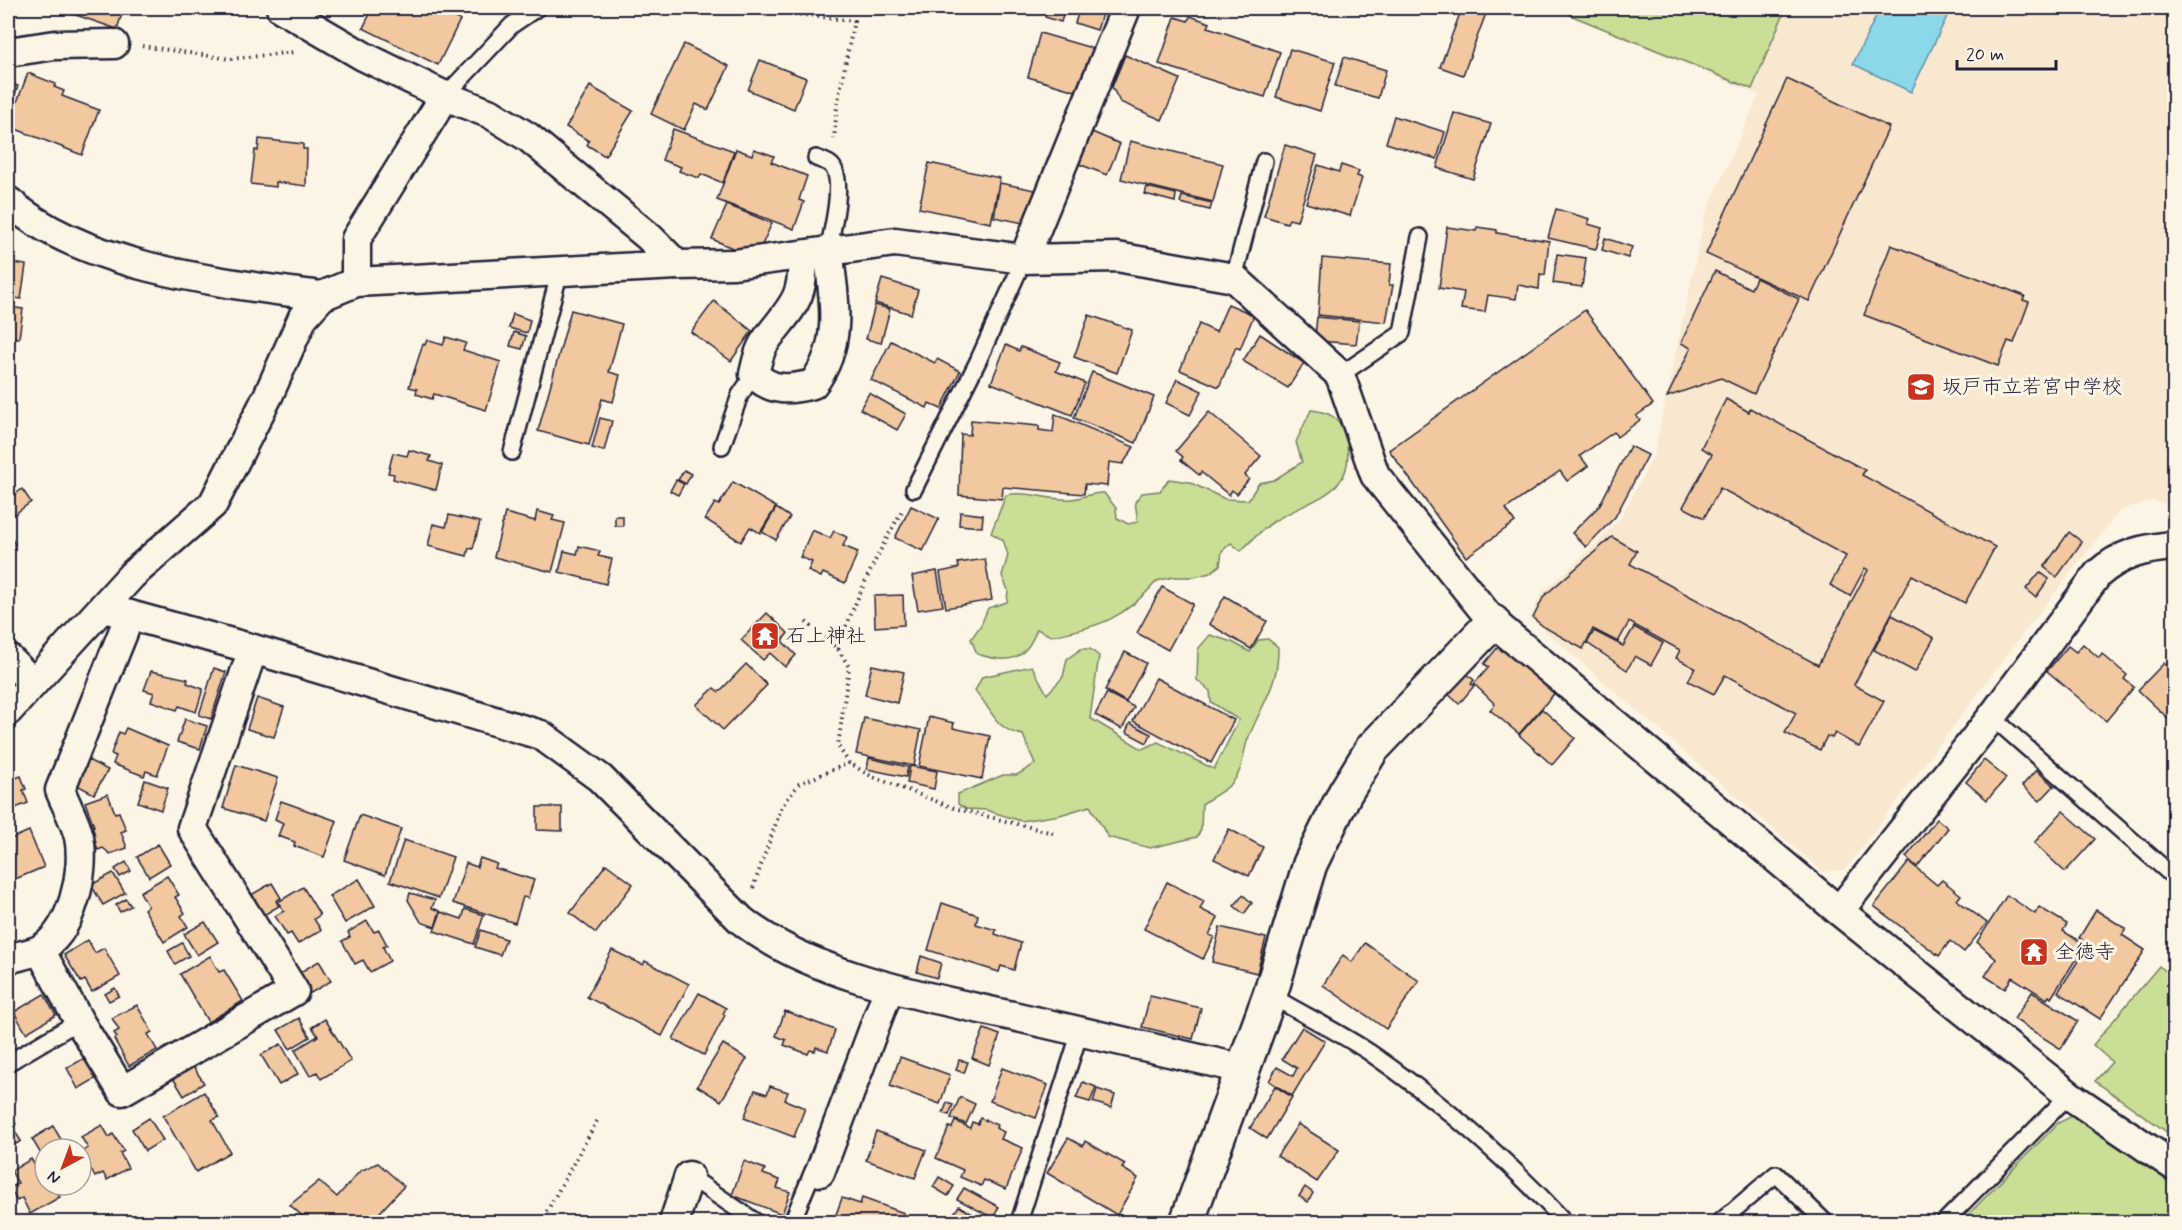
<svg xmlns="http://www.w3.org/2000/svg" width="2182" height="1230" viewBox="0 0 2182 1230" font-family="Mynerve,'Klee One',sans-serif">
<rect width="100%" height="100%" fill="#fcf5e5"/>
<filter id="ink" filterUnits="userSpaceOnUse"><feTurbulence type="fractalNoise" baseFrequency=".0167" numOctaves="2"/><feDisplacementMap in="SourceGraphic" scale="12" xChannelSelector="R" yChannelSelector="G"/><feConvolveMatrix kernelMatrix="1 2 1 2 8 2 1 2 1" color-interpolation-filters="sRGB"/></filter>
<g filter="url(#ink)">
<path fill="#f9e8d0" d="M1570,8H2174V507L2153,501L2129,507L2118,513L2025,631L1845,870L1823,872L1530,618L1542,593L1598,542L1621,517L1654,455L1705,216L1759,95L1569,16Z"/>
<g fill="#c8df95" stroke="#758068" stroke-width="1.5">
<path d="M1571,8H1786L1752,89L1570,15Z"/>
<path d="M1311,410C1329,412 1340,417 1345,435C1360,493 1315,497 1276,520C1263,528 1252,540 1241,551L1231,543L1222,551L1220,565L1210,573L1194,577H1173L1157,581C1124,619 1099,627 1051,636L1037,629C1025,662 1008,664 977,654L971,639L981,625L988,608L1007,602L1008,590L1002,576L1008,555L1003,540L991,533L1006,495C1028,490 1049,501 1072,499C1083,498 1092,492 1104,493L1116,508L1117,518L1128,524L1138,522L1135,502L1142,493L1160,491L1169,479L1189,482L1225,499L1248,500L1259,483L1274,480L1302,462L1296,442Z"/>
<path d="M1210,635L1232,642L1250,652L1258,640L1268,639L1278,647C1279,686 1261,705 1248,739C1242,754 1244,770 1232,783C1225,791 1211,797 1202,804L1201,829L1197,837L1150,848L1108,837L1090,806L1060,815L1021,821L986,810L966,809L958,804V794L1003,775H1017L1035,764L1023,735C993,729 994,711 975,691L982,677L1032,666L1047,694L1063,677L1067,659L1081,649H1090L1099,656L1090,718L1142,749L1158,742L1214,769L1239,720L1211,702L1210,691L1197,680L1198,649Z"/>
<path d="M2159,966L2174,977V1137L2095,1081L2112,1062L2093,1045Z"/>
<path d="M2078,1113L2174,1182V1222H1961L2058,1123Z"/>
</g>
<path fill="#8ad8e9" stroke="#608fa3" stroke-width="1.5" d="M1880,8H1951L1911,92L1853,64Z"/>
<g fill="#f1c8a0" stroke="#22223b" stroke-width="1.5">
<path d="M72,8H124L117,29L70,13Z"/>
<path d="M373,8H434L460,20L438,65L363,28Z"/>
<path d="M1048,8H1065L1061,22L1045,17Z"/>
<path d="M1080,8H1104L1097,30L1075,23Z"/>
<path d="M1462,8H1488L1463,75L1440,67Z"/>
<path d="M1190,16L1210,23L1208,27L1280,52L1265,97L1159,64L1175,17L1188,21Z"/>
<path d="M1040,33L1095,49L1082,93L1028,77Z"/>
<path d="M684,44L729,66L708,110L696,104L684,130L651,114Z"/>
<path d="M1290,49L1335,62L1320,111L1276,97Z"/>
<path d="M1125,55L1180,79L1162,120L1120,102L1112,87Z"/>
<path d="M1344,57L1386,70L1378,98L1335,86Z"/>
<path d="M760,60L806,78L794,109L748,90Z"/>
<path d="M28,73L56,84L54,87L64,91L62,96L99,110L82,155L8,126Z"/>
<path d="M1787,79L1889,127L1809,301L1706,254Z"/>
<path d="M8,83L18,86L11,106L8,104Z"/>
<path d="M590,86L633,111L605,156L587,145L589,141L566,127Z"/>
<path d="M1454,113L1491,124L1473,179L1437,168Z"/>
<path d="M1394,116L1445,132L1437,159L1386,143Z"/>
<path d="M673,129L734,151L723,183L701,174L699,178L679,171L681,167L662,160Z"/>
<path d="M1092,132L1120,144L1107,175L1079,164Z"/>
<path d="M259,139L303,144V149H307L306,186L276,182V187L251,184L255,150L258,151Z"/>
<path d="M1130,141L1223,164L1213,202L1121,179Z"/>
<path d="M1285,145L1317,155L1297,221L1289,219L1287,223L1264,216Z"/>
<path d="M736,149L752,155L754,149L774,156L771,162L807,176L799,200L804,202L794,229L717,200Z"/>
<path d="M929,163L1000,178L991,223L919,208Z"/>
<path d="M1318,165L1339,172L1341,165L1359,171L1357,176L1362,178L1350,216L1306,203Z"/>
<path d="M1000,183L1040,191L1033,225L994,217Z"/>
<path d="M1147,187L1176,194L1175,202L1145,194Z"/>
<path d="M1182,196L1212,203L1210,210L1180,203Z"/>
<path d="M727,205L772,223L761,247L741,248L739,251L712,239Z"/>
<path d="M1556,209L1590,219L1588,224L1602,228L1596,249L1548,238Z"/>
<path d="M1447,227L1476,231L1477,227L1497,230V233L1549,241L1545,275L1540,274L1539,289L1518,285L1516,299L1488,295L1485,312L1461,309L1464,292L1439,288Z"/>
<path d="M1605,238L1632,247L1628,258L1602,250Z"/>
<path d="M1891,245L2025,296L2023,300L2029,302L2014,343L2008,341L1998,366L1864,315Z"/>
<path d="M1557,254L1586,258L1582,287L1553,283Z"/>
<path d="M1322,258L1391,264L1389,285H1393L1386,322L1318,315Z"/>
<path d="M8,262L26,265L21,299L8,297Z"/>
<path d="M1715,271L1751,289L1756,278L1799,299L1754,394L1721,378L1667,397L1691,348L1681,343Z"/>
<path d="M882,279L918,290L911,314L875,303Z"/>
<path d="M714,301L752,331L731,361L691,332Z"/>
<path d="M1228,304L1254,315L1240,349L1236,347L1219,387L1180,370L1199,324L1216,332Z"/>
<path d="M875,305L890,309L881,343L866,339Z"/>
<path d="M8,307L23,309L19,338L8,337Z"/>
<path d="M571,310L622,324L609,372L620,375L613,402L602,399L589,445L538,431Z"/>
<path d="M1585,310L1653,404L1636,416L1640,420L1617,437L1614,432L1580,456L1588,466L1567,481L1560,471L1506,509L1515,522L1466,557L1389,450Z"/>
<path d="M513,314L530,320L527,333L509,328Z"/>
<path d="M1089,315L1132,330L1117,373L1074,357Z"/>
<path d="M1317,317L1359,321L1356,344L1319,341V336H1315Z"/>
<path d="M514,332L526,336L522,349L510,346Z"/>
<path d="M1260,334L1304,363L1288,388L1243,361Z"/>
<path d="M446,337L466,343L463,350L501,362L486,410L434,394L432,399L416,394L417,389L409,387L423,344L425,345L427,340L443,345Z"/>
<path d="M891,341L935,363L937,359L960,371L941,409L929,403L927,408L871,380Z"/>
<path d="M1006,345L1019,351L1021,347L1060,362L1056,371L1085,383L1072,415L991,383Z"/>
<path d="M1092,372L1154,397L1136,443L1074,418Z"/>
<path d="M1177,379L1202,391L1190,415L1166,403Z"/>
<path d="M869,393L906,414L897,430L860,409Z"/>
<path d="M1726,399L1749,412L1750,408L1865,470L1862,475L1995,547L1965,603L1912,575L1854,685L1884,701L1859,747L1835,733L1832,738L1827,736L1820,750L1785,733L1796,713L1725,675L1714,694L1688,681L1695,668L1676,658L1680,650L1629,622L1618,642L1593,629L1583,649L1544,627L1533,618L1544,596L1612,537L1637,551L1630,564L1818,665L1868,570L1865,568L1850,596L1830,585L1846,556L1720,488L1704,518L1683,507L1712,454L1701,448Z"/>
<path d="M1209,412L1261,456L1245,475L1249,479L1237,494L1232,490L1229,495L1201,472L1199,475L1181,460L1183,457L1176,451Z"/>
<path d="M1055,414L1134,447L1123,464L1109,462L1107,486L1085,484L1084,494L1003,487L1002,499L959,495L961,434L970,435L971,420L1039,426V430L1053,432Z"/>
<path d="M600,418L612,421L604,451L592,448Z"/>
<path d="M1630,446L1648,455L1615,517L1586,547L1572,533L1599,506Z"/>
<path d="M409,450L431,456L429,461L442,465L436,490L393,479L394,474L388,473L393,453L407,456Z"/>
<path d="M684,470L691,474L686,484L678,480Z"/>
<path d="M676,480L684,484L678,495L670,491Z"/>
<path d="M733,482L776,507L760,533L750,527L741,542L705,519L715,503L719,505Z"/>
<path d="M22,489L31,502L8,519V500Z"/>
<path d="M911,506L939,519L923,551L895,538Z"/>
<path d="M776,508L790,517L776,540L762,532Z"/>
<path d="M537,511L554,516L552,520L565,523L552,572L494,557L505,513L535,521Z"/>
<path d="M960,512L983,515L982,527L959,525Z"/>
<path d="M449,515L480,522L473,549L469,548L467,556L428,546L433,524L446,527Z"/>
<rect x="615" y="516" width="8" height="10"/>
<path d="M812,530L830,538L834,531L847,537L843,546L858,552L845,583L823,573L821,577L808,571L812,562L800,557Z"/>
<path d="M2069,532L2082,542L2057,577L2044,567Z"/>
<path d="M8,533L15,544L8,549Z"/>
<path d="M579,546L600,551L598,556L612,559L606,584L559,572L564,551L577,554Z"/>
<path d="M985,559L992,600L946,608L940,572L959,568L958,563Z"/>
<path d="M937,571L943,606L918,610L912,576Z"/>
<path d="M2040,572L2049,579L2036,597L2026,589Z"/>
<path d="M1162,587L1193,604L1168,650L1137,633Z"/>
<path d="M903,595L904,625L875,627L874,596Z"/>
<path d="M1225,596L1267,621L1251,649L1209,624Z"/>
<path d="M767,613L788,633L782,641L796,655L785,667L770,653L763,660L741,640Z"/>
<path d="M1892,615L1934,638L1915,672L1874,650Z"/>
<path d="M1634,627L1663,643L1651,665L1635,656L1627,670L1587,643L1594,631L1623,646Z"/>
<path d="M2083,644L2099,658L2102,654L2127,675L2124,679L2134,687L2106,721L2047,671L2068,646L2076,652Z"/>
<path d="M1498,647L1502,651L1505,647L1559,688L1519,734L1490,710L1495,704L1474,684L1489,667L1484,664Z"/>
<path d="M1125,652L1146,663L1126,702L1105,690Z"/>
<path d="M2164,663L2174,673V724L2138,690Z"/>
<path d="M746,664L767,685L723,730L696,705L714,688L719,692Z"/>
<path d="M872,665L904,672L897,703L865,695Z"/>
<path d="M214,668L226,672L211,719L199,715Z"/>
<path d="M151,671L188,679L187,683L203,689L196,712L179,706L177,710L151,701L154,693L144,690Z"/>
<path d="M1464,671L1474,680L1471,684L1474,686L1459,704L1446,692Z"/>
<path d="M1156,678L1234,720L1211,763L1133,721Z"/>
<path d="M1107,693L1134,707L1122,729L1095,715Z"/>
<path d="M257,698L284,707L274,737L247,729Z"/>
<path d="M1542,709L1575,738L1552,765L1519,735Z"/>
<path d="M929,717L954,723L953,728L990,736L982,779L919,766Z"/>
<path d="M864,718L921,730L914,766L856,754Z"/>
<path d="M185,719L207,726L200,749L177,742Z"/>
<path d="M1130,723L1151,734L1147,743L1126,732Z"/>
<path d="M126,728L168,746L157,775L146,771L144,776L113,764L116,756L111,754L119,732L123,734Z"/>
<path d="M869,758L908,767L906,777L867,769Z"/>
<path d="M88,760L108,770L94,794L75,784Z"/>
<path d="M1984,760L2006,778L1987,800L1966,782Z"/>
<path d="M8,765L12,776L15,774L16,778L21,776L26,789L23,790L28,803L8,811Z"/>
<path d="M236,765L278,778L264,821L223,808Z"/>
<path d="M910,766L937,771L934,789L907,783Z"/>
<path d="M2036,770L2054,786L2040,801L2022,786Z"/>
<path d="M145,780L168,788L161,810L138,802Z"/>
<path d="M108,794L115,813L119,812L126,830L121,832L127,848L110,854L103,848L98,850L90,827L94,826L85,802Z"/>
<path d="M281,801L337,821L324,857L294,846L295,842L278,836L283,823L275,819Z"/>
<path d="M537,807H562V831L537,830Z"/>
<path d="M2063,811L2095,839L2065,872L2034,843Z"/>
<path d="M360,815L401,829L385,875L344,860Z"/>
<path d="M1937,819L1948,828L1917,867L1906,857Z"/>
<path d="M1229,829L1263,847L1249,876L1214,859Z"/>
<path d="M29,831L44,867L8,882V840Z"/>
<path d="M404,840L453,857L439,898L390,881Z"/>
<path d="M158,844L170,864L149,877L137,857Z"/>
<path d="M480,858L497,864L495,868L534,880L528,898L523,897L515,923L453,903L466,863L477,867Z"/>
<path d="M126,862L131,871L120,877L115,869Z"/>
<path d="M1909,862L1937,885L1942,880L1961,895L1957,900L1987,923L1964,952L1950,941L1939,956L1874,906Z"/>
<path d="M606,864L633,884L596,933L570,913Z"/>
<path d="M113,873L125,893L103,905L91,885Z"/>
<path d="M167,876L179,895L175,897L185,913L181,916L188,927L164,942L144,909L148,906L140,892Z"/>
<path d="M359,879L375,906L345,923L329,896Z"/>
<path d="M1167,882L1204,901L1200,909L1218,918L1209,935L1214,937L1203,959L1144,929Z"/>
<path d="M272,883L281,898L276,901L279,906L262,916L251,895Z"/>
<path d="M303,887L320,915L314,919L321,930L298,944L291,933L287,935L275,916L284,911L278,902Z"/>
<path d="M410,893L435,900L432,908L440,911L435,927L421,922L408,900Z"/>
<path d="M1243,895L1252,903L1244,914L1234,906Z"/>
<path d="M2007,895L2035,914L2039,907L2067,924L2063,931L2085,945L2051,998L2049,996L2047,999L2012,977L2005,989L1985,976L1996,959L1977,942Z"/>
<path d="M126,899L131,906L120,912L116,905Z"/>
<path d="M942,903L978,915L976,924L996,930L995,934L1021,943L1014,970L1001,966L999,972L928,950Z"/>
<path d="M465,909L484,915L474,944L434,931L441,912L462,919Z"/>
<path d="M2096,910L2126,929L2122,935L2145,950L2100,1019L2058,992L2089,944L2079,938Z"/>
<path d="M367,921L374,932L379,930L387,945L383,947L390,961L370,972L363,960L355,964L342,941L350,937L348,932Z"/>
<path d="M205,922L218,942L197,955L184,934Z"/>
<path d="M1220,927L1266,938L1257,973L1212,962Z"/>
<path d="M481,930L506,939L500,955L475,947Z"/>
<path d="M88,940L95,953L104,948L120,976L92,992L85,980L81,982L64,955Z"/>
<path d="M182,943L189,956L175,964L168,951Z"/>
<path d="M1365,943L1419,981L1386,1029L1323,985L1343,955L1352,962Z"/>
<path d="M612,950L643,965L645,961L689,984L662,1036L587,997Z"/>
<path d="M210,956L219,972L224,970L243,1001L208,1022L180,974Z"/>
<path d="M921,956L941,963L937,978L917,972Z"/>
<path d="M319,961L331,981L309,994L297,974Z"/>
<path d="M115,988L119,996L109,1001L105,994Z"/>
<path d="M2032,992L2078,1021L2061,1049L2014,1019Z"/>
<path d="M699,993L726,1008L723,1014L725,1015L704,1055L673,1039Z"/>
<path d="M44,994L56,1015L26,1033L14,1012Z"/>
<path d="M1150,996L1201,1008L1193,1039L1142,1027Z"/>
<path d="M137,1005L152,1032L148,1034L157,1050L129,1066L114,1039L117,1037L114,1033L119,1030L112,1018Z"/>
<path d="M785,1011L835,1030L828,1051L816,1047L815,1051L810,1050L808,1054L784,1045L786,1040L776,1036Z"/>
<path d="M299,1018L310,1037L290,1049L278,1030Z"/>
<path d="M325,1019L351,1061L321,1079L317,1072L310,1076L295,1050L318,1036L312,1027Z"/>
<path d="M1302,1027L1325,1041L1292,1096L1269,1081L1277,1067L1293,1076L1297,1068L1282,1059Z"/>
<path d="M984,1029L1000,1035L989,1065L972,1058Z"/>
<path d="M281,1044L298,1074L279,1085L261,1055Z"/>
<path d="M723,1044L747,1059L721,1101L697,1086Z"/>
<path d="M88,1056L100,1076L78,1089L67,1068Z"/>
<path d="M900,1057L950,1075L940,1104L890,1086Z"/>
<path d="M959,1060L968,1062L964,1073L956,1070Z"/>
<path d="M193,1066L204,1083L184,1096L173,1078Z"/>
<path d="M1002,1068L1048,1085L1036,1118L990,1101Z"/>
<path d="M1083,1082L1096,1087L1090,1102L1076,1098Z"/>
<path d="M770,1086L788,1092L785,1100L805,1108L794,1137L744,1118L755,1090L767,1094Z"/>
<path d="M1275,1086L1292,1097L1267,1139L1250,1128Z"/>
<path d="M1097,1089L1115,1095L1111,1108L1093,1102Z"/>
<path d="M204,1092L219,1117L212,1120L230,1152L196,1172L163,1116Z"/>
<path d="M960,1097L975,1104L966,1124L951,1118Z"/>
<path d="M947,1103L953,1105L949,1115L943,1113Z"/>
<path d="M8,1109L16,1124L12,1127L21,1141L8,1149Z"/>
<path d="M149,1118L163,1140L145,1151L132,1129Z"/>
<path d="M980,1118L997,1125L996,1128L1004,1132L1001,1139L1023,1148L1006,1189L984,1180L981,1186L960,1177L963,1170L936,1158L949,1127L952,1128L955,1121L970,1128L972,1122L978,1124Z"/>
<path d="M1298,1124L1339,1150L1317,1182L1277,1156Z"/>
<path d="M102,1125L109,1137L113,1134L124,1151L120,1153L128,1168L107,1180L103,1173L95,1177L81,1152L88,1148L81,1137Z"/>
<path d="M53,1126L65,1146L61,1149H45V1161L32,1139Z"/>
<path d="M876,1131L926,1150L915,1178L866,1160Z"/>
<path d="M1068,1138L1083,1146L1085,1141L1125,1164L1122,1168L1138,1178L1117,1215L1047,1173Z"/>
<path d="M31,1159L38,1171L42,1168L45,1173V1185H52L60,1197L30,1214L22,1198L17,1201L9,1188L18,1183L11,1171Z"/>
<path d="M744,1161L765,1169L763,1174L780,1180L777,1188L790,1192L782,1214L732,1195Z"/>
<path d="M378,1163L404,1186L371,1222H309L290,1205L319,1181L337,1197L360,1171Z"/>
<path d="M939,1177L954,1186L948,1196L933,1187Z"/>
<path d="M1305,1187L1313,1193L1308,1202L1299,1196Z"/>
<path d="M964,1188L999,1207L993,1218L957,1199Z"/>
<path d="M842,1198L860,1204L862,1198L904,1213L900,1222H841L834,1220Z"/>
<path d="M959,1206L986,1222H948Z"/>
</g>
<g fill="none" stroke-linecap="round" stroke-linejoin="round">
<g stroke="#22223b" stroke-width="20">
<g id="lane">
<path d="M445,96L512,25L537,8"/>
<path d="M816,158C821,160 829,162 832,166C845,181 832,232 828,250"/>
<path d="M1234,278L1264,161"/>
<path d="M1340,375L1402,333L1420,237"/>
<path d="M722,446L740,395L754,374"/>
<path d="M512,452L560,271"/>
<path d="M914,489L978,361L1024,259"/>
<path d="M1992,717L2174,877"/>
<path d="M1270,995C1302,1014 1337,1031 1369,1052C1441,1102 1506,1158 1565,1222"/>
<path d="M8,1063L79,1021"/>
<path d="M689,1176L756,1222"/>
<path d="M792,1222L813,1171L820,1172"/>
<path d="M1019,1222L1080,1032"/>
<path d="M1720,1222L1776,1174L1825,1222"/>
<path d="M1944,1222L2069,1095"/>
</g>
</g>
<g stroke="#22223b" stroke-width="33">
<g id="street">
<path d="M281,8L363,56L445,96L491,114L528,137L649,237L677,265"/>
<path d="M8,52L55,45L114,44"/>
<path d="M8,201C84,268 223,283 322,296"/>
<path d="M802,256C805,299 791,307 767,339C759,349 757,362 754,374C771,392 790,390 813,384C844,344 834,297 828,250"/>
<path d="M1024,259L1126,8"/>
<path d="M356,282V239L445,96"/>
<path d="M104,608L253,649L541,735L600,778L741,920C810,976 927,997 1013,1016C1089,1034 1166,1051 1243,1069"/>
<path d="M8,658L33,683"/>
<path d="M8,711L132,575L213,504L268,396L303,317L322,296L356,282L677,265L734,264L895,242L1024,259L1117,257L1234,278L1340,375L1375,475L1493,622L1839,911L2069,1095L2174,1166"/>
<path d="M1839,911L1992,717L2098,574C2120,554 2145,548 2174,546"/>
<path d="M40,950L79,1021L122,1091L294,991L192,828L253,649"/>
<path d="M8,959C17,956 30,954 39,950C72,933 86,871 79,837C75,821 66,805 60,790L130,615"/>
<path d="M820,1172L889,988"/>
<path d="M674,1222L689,1176"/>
</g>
</g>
<g stroke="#22223b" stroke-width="38">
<path id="secondary" d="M1187,1222L1270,995L1310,864L1345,793L1372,749L1493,622"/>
</g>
<g stroke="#22223b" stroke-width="4" stroke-dasharray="1.5 4.5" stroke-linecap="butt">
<path d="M746,8L854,21L837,106L834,139"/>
<path d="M142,46L230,59L295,52"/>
<path d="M806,622L838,649L849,667L838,746L849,763L871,776L954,808L1057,834"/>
<path d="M838,649C855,600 877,554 903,509"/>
<path d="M753,888L782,806L799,784L849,763"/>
<path d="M541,1222L597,1121"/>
</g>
<use href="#lane" stroke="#fcf5e5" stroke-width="15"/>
<use href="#street" stroke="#fcf5e5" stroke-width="28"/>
<use href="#secondary" stroke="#fcf5e5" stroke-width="33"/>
</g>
</g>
<defs>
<g id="school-square" transform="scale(1.5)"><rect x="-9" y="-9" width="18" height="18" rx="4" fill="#c8321e" stroke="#fcf5e5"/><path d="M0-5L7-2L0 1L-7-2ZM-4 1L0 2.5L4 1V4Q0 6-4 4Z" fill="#fff"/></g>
<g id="temple-square" transform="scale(1.5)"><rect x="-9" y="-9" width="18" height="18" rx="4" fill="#c8321e" stroke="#fcf5e5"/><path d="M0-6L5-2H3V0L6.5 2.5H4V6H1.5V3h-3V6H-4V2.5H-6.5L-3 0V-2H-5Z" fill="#fff"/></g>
</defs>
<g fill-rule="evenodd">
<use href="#school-square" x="1921" y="387"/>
<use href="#temple-square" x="765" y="636"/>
<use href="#temple-square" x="2034" y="952"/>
</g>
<g text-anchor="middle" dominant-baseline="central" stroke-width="6" stroke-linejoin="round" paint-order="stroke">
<g font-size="20" fill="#22223b" stroke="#fcf5e5" text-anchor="start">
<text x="1942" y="387">坂戸市立若宮中学校</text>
<text x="786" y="636">石上神社</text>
<text x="2055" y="952">全徳寺</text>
</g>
</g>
<rect width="2182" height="1230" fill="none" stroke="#fcf5e5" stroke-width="30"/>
<rect x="15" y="15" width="2152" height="1200" fill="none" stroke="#22223b" stroke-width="2" filter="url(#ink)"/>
<g transform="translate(63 1167) rotate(221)"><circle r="28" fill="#fcf5e5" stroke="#a5a1a1" stroke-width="1.5"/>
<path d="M0-4.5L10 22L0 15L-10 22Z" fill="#c8321e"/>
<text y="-9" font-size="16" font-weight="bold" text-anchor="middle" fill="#22223b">N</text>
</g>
<path d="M1957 60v9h99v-9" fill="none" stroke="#22223b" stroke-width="3"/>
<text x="1966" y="60" font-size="18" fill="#22223b" stroke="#fcf5e5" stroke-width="4.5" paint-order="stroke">20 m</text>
</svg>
